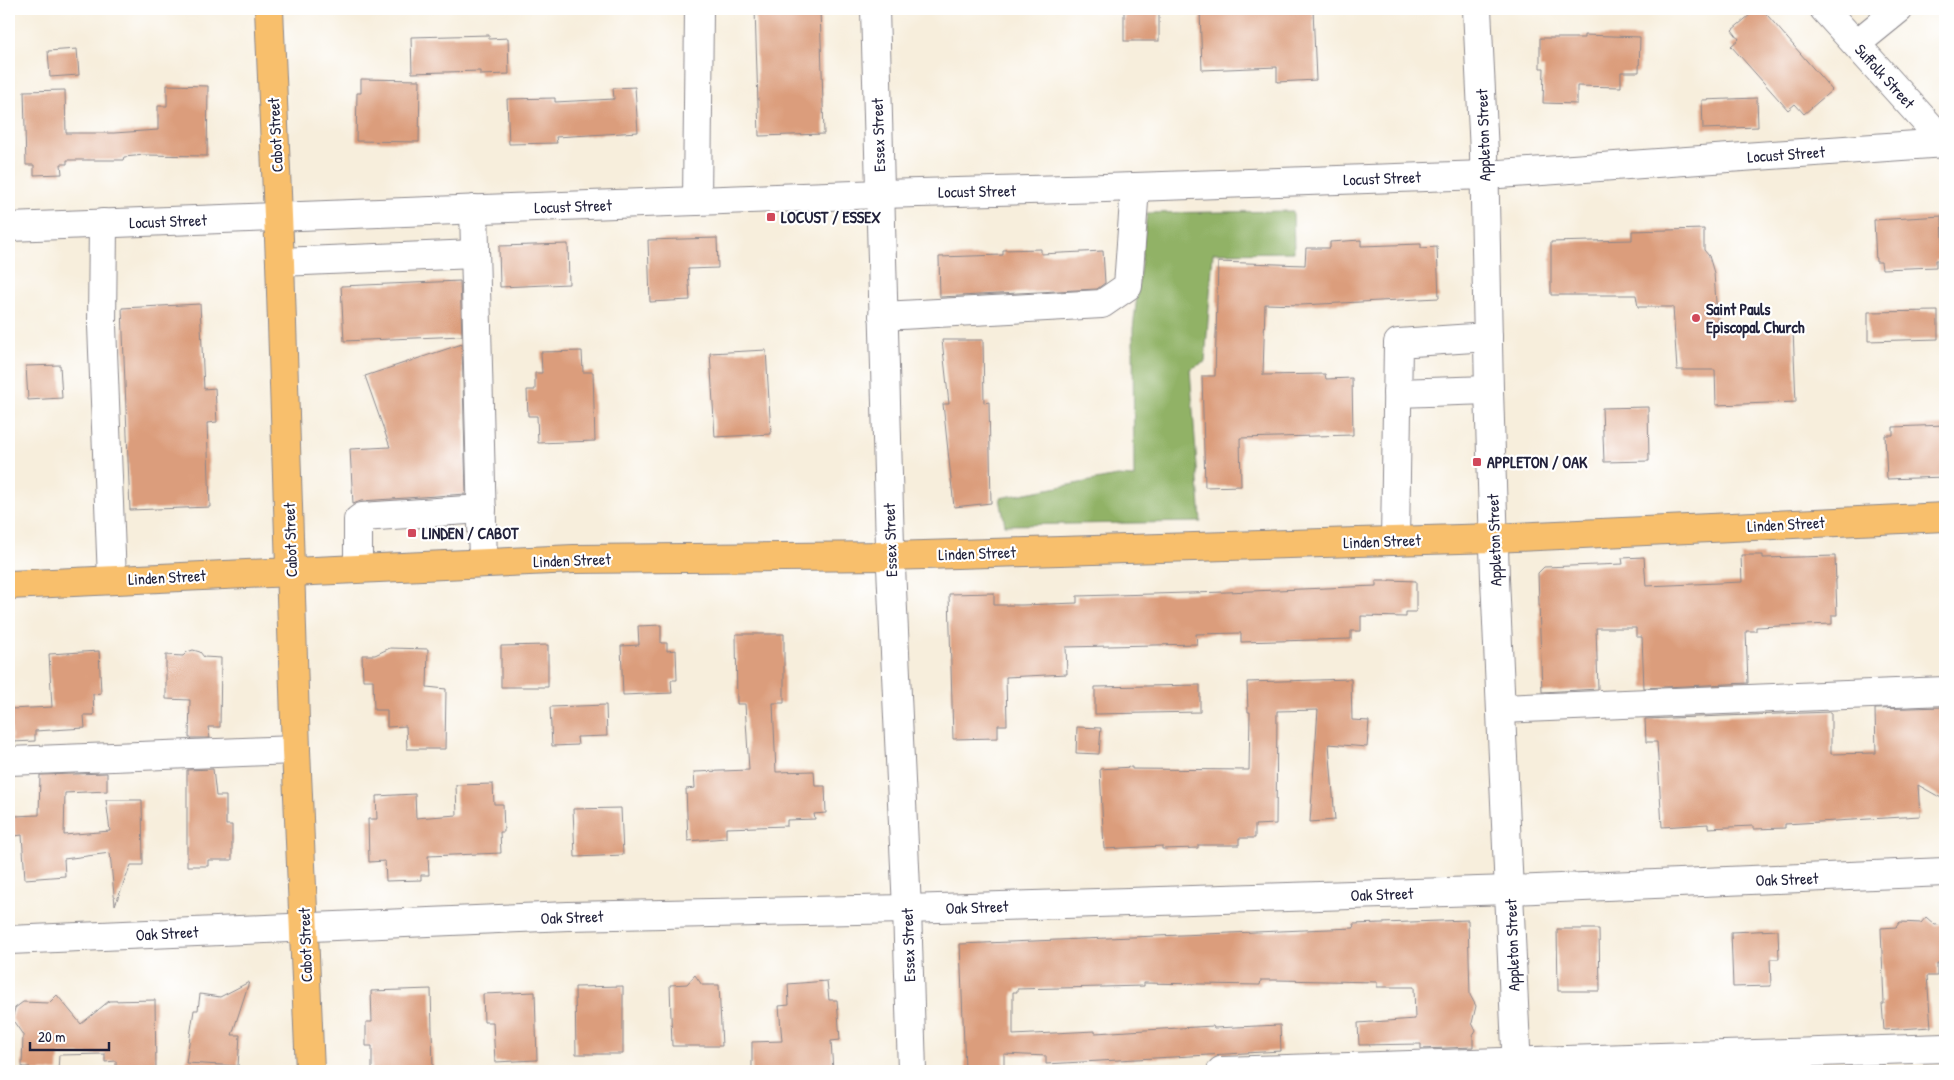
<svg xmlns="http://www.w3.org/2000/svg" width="1954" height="1080" viewBox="0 0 1954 1080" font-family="'Patrick Hand',sans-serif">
<rect width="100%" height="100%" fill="#fff"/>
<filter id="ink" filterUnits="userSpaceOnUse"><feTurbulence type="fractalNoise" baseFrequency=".02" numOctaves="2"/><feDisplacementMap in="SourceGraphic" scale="10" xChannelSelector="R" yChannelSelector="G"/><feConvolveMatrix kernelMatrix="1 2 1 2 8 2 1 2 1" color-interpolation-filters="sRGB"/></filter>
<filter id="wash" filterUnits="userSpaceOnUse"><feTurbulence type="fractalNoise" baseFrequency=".0096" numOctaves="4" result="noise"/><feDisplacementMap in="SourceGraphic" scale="20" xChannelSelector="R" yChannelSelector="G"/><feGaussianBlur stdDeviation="1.12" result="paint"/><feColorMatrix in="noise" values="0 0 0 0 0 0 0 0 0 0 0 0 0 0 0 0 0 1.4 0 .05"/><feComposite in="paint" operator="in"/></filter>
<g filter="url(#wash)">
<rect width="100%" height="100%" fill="#f7eedc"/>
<path fill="#91b266" stroke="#5a6a50" d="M1293,211L1294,252L1213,253L1205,362L1190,369L1201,522L1005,525L1000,498L1117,476L1134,477L1133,329L1147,213Z"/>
<g id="blocks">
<g fill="#db9d7c">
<path d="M755,9H820L824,134L759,136Z"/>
<rect x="1124" y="9" width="35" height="32"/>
<path d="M1200,9H1313L1316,80L1277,82V67L1202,70Z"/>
<path d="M1757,9H1762L1832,90L1804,114L1795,104L1788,110L1731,46L1739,39L1732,30Z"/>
<path d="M489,35V39L508,38L509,74L480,75V71L412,73L411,37Z"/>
<path d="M1584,35L1640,37L1639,72H1621V87L1577,86V104L1543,103L1544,68H1540V38H1584Z"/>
<path d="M77,49L79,75L50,77L48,51Z"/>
<path d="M361,79L420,80L419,142L356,141L357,93H361Z"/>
<path d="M167,85L208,86L207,156L145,155L124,157L123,160H67V164H61L62,174L34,175V165H26L24,91L65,90L66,133H114L158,130V106H167Z"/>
<path d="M635,87L638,132L556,137L557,143L509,144L507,99L555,98V102L614,99L613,88Z"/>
<path d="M1757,98L1758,127L1703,129L1702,100Z"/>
<path d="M1942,216L1944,260H1936V267L1882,269L1881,262H1876L1874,220Z"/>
<path d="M1704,229V250L1709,256L1714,273L1718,332L1793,330L1796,402L1716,405L1715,370H1677L1673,307H1638L1636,295H1551V242L1632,240V231Z"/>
<path d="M717,238L718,268L688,269L690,300L650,302L648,240Z"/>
<path d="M1361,240V246L1421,244V248L1437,247L1439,298L1301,305L1265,304L1263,375L1325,374L1326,379L1352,378L1353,435L1240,438L1241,486L1205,487L1202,376H1215L1218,262L1305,265L1306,248H1330V242Z"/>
<path d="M568,244L569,284L500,287L499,246Z"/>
<path d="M1041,249V254L1103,251L1105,283L1097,289L940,297L939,257L1003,255V250Z"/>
<path d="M460,281L462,336L344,341L341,286Z"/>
<path d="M200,304L204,389L215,388L217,422L207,423L210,507L130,510L122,308Z"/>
<path d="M1938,311V339L1868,341V312Z"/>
<path d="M942,340H983L984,403L989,402L991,503L954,507L943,404H949Z"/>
<path d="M462,344L466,494L361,501L353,504L350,449L390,447L365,376Z"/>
<path d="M766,350L771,434L715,437L710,353Z"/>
<path d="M582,351L583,372H593L595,441L538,443L537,416H528L527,390H535V373H542L541,352Z"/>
<path d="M60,365L62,398L28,400L26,366Z"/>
<path d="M1648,407L1649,461L1604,462L1602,408Z"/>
<path d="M1945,425V477L1887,479L1885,435H1893V427Z"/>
<path d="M1741,555H1763V558L1835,556L1837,615H1832V624L1756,627V631H1746L1748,683L1644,688L1642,637H1636V628H1596L1598,689L1542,692L1538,573L1544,567L1623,564L1622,558L1644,557L1646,586L1742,582Z"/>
<path d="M1389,580L1416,581V612H1406V617L1361,616V631H1351V639L1241,642V633L1196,634L1197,644L1066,647L1067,674L1006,677L1007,725H998V738L953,739L949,594L994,593V605H1022L1077,603V596L1227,592L1376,586V581H1389Z"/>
<path d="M661,625V643H667V651L676,650L677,680H671L672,693L623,695L621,646L639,645L638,626Z"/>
<path d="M736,634H784V703H773L776,772L814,771L815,786H825L826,813L814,814L815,819L787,820V826L726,828V838L688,841L686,789L695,788L694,772L749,770L745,704H737Z"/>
<path d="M548,645V687H501V646Z"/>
<path d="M390,648L428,649L427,687L446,689L445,749H407L406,726L387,727V710H374L373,680H363L362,655H375Z"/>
<path d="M193,650L200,652L204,657L221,658L220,727H208L210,738H189L190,700L166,699V655L183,656L187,652Z"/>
<path d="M99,651L101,693L93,694L94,715H84L85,728L35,731V741L12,742L10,709L52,707L49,654Z"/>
<path d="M1351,679L1352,720L1369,721L1367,747L1329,744L1335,820L1310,822L1318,710L1277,711L1276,824L1255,825V838H1239V845H1198V848L1162,849V846L1104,849L1100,769L1132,767V769L1249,770L1250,712H1248L1247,682Z"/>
<path d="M1200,685V712L1095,714V687Z"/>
<path d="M606,705L607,736L577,737L578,745L552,746L550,707Z"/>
<path d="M1945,707V800L1918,785L1920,816L1785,824V828L1753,829V826L1708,828V824L1662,827L1657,742H1646L1645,719L1831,712V754L1876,753L1875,709Z"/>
<path d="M1077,727L1101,728L1099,754L1076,753Z"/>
<path d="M213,769L216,796H226V825H232V860H208V866H187V770Z"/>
<path d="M107,773V791L65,793L64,835L110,831L106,800H142L143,865H131L115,905L110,853L64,859L65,876L25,879L22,835L15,836L14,816L39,815L40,775Z"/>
<path d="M493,784L494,804H503L504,832H500L501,853L428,856L429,875H421V880L386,881L385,861L369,862L368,819H377L376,796L415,794L416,818L457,815L456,785Z"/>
<path d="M621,808L623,855L575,857L573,809Z"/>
<path d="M1926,917L1935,925L1945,924V964H1937V976H1927L1931,1027L1884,1030L1882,1004H1884L1881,928L1896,927L1900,922L1921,923Z"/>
<path d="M1468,920L1470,995L1476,1006L1472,1023L1476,1031L1473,1036V1047L1421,1049V1044L1359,1045L1358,1023L1415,1019L1414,987H1377V982L1277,980H1261L1260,985L1144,983V986L1017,989V992H1013V1035L1095,1031V1033L1213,1026L1214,1028L1280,1025L1281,1051L1046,1064V1056L1004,1054V1069H965L960,944L1354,928L1353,924Z"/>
<path d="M1557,929H1599L1600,991H1558Z"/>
<path d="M1778,930L1779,959H1770L1771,986L1733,987L1731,932Z"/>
<path d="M695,975L702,985H719L722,1046H672L670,985L687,984Z"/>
<path d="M827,981L829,1000H837L840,1040L831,1041L833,1071H752V1042L782,1041L779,1006L789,1005L788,984Z"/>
<path d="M249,982L232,1035H240L238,1066L186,1063L194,1010H198L200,994L220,997Z"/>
<path d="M623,986V1054H576L575,987Z"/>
<path d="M431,989L433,1071H372V1046H366V1022H372L371,991Z"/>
<path d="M535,992L537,1060L495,1062L493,1022H484L483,994Z"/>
<path d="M57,995L81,1024L109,1001L155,1000L156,1071H116V1061L105,1062V1054L59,1055L58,1071H30V1067H22L23,1035L12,1019L15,1008L23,1002L49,1003Z"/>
</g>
</g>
</g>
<g filter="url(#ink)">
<use href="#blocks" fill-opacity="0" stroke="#8c888c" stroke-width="1"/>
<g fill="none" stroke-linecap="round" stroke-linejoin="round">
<g stroke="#8c888c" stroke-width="30">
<g id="minor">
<path d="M875,9L890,546L907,909L912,1071"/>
<path d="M1477,9L1484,153L1489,390L1495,578L1517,1071"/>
<path d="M1824,9L1945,143"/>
<path d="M1856,44L1899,9"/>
<path d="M697,201L699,9"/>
<path d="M474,209L483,563"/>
<path d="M103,223L102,326L112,579"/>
<path d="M9,227L880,194L1105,188L1485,175L1945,143"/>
<path d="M280,262L475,254"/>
<path d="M883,316L1102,304L1128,286L1135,187"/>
<path d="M1397,393L1489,390"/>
<path d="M1395,541L1398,343L1488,337"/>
<path d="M358,568V520L362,517L482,509"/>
<path d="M1501,709L1945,691"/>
<path d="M9,761L296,750"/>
<path d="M9,940L568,916L907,909L1510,890L1945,872"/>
<path d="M1221,1071L1945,1048"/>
</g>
</g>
<g stroke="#8c888c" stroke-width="30">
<g id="major">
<path d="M269,9L280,262L296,750L310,1071"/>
<path d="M9,585L574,559L890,556L1494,538L1945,517"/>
</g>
</g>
<use href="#minor" stroke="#fff" stroke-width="28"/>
<use href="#major" stroke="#f8bf6c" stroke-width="28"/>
</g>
</g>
<g fill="#d1495b" stroke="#fff" stroke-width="2">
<rect x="766" y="212" width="10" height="10" rx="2.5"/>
<circle cx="1696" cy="318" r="5"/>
<rect x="1472" y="457" width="10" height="10" rx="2.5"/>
<rect x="407" y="528" width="10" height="10" rx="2.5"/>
</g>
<g text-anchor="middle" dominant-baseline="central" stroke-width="4.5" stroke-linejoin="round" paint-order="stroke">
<g font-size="16" fill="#22223b" stroke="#fff">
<text transform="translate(1885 76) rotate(48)">Suffolk Street</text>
<text transform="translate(275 135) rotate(-93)">Cabot Street</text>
<text transform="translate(878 135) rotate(-92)">Essex Street</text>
<text transform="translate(1483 135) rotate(-92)">Appleton Street</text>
<text transform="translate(1786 154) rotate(-4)">Locust Street</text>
<text transform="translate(1382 178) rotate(-2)">Locust Street</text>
<text transform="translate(977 191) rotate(-1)">Locust Street</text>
<text transform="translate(573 206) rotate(-2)">Locust Street</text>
<text transform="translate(168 221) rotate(-2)">Locust Street</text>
<text transform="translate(1786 524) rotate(-3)">Linden Street</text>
<text transform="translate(290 540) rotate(-92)">Cabot Street</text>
<text transform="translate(890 540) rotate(-92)">Essex Street</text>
<text transform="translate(1494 540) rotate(-92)">Appleton Street</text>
<text transform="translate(1382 541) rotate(-2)">Linden Street</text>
<text transform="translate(977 553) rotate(-2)">Linden Street</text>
<text transform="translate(572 560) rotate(-2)">Linden Street</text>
<text transform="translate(167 577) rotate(-3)">Linden Street</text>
<text transform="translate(1787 879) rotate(-2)">Oak Street</text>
<text transform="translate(1382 894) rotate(-2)">Oak Street</text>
<text transform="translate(977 907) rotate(-2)">Oak Street</text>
<text transform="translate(572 917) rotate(-2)">Oak Street</text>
<text transform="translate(167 933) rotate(-3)">Oak Street</text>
<text transform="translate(305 945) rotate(-92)">Cabot Street</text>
<text transform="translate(908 945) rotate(-92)">Essex Street</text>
<text transform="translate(1512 945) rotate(-92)">Appleton Street</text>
</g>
<g font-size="16" font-weight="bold" fill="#22223b" stroke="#fff" text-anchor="start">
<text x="781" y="217">LOCUST / ESSEX</text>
<text x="1706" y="309">Saint Pauls<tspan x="1706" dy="18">Episcopal Church</tspan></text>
<text x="1487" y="462">APPLETON / OAK</text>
<text x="422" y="533">LINDEN / CABOT</text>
</g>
</g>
<rect width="1954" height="1080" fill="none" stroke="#fff" stroke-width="30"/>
<path d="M30 1042v8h79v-8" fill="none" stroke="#22223b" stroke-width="2.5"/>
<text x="38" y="1042" font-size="15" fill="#22223b" stroke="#ffffff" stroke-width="4" paint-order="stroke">20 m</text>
</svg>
